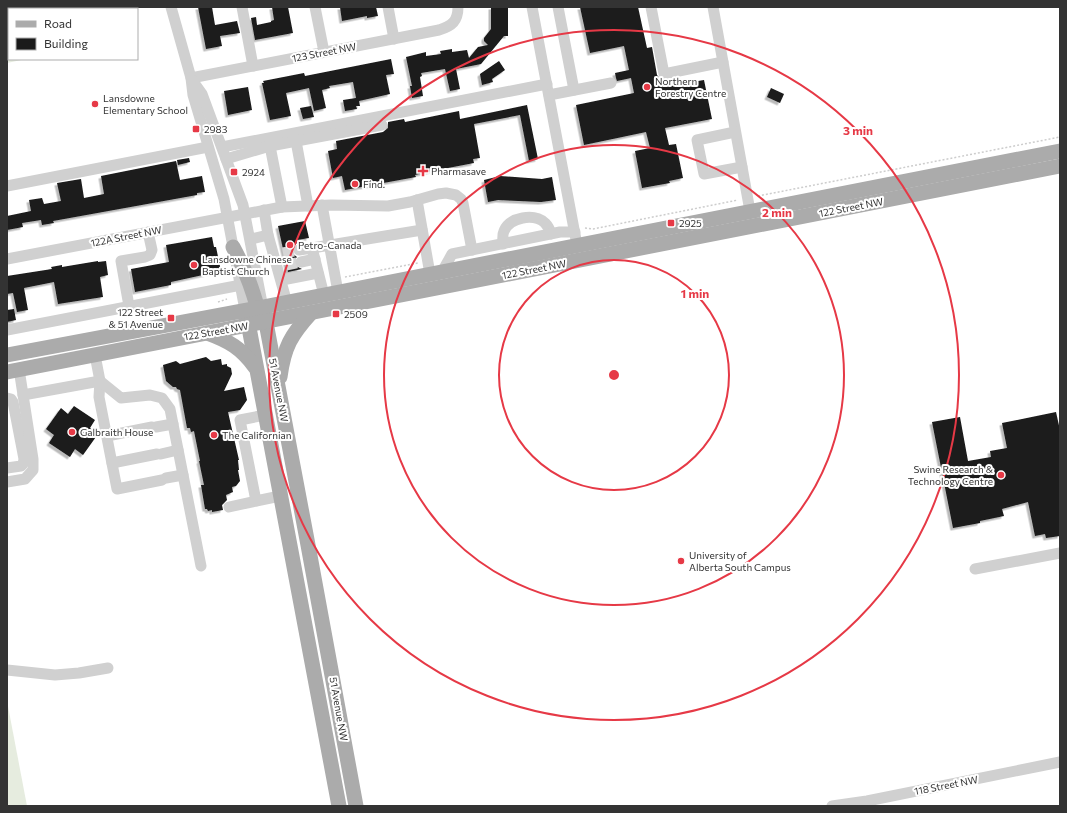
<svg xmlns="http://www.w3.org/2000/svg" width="1067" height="813" viewBox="0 0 1067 813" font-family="Commissioner,sans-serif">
<defs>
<filter id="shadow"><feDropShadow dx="-2.5" dy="2.5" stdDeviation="0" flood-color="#0004"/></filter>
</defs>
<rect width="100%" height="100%" fill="#fff"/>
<g fill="#e6ecdf">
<path d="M7,7H17V9H9V59H26L7,63Z"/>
<path d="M7,701L27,806H7Z"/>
</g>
<g fill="#1a1a1a" filter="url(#shadow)">
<path d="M198,7H212L215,25L237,21L240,33L220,36L222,46L206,49Z"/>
<path d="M272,7H288L293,33L255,40L251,18L256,17L257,25L271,22V21L274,20Z"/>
<path d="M340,7H376L378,16L367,18V16L342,21Z"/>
<path d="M491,7H508V36H504L481,64L456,69L460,89L450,91L445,69L421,73L422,76L420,77L423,96L412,98L410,86H412L406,57L426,52V56L441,54L440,51L452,49V52L467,50L469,58L478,47L488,45L484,41V38L491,29Z"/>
<path d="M580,7H623V8L638,7L647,48L652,47L657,75L662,81L663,87L704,80L712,119L665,128L669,145L676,144L683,178L669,181L670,183L642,188L635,151L650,148L646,132L584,145L576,105L634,93L631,78L617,81L616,78L615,73L629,70L624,46L590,53Z"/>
<path d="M391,59L394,74L386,75L390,94L359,101L360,106H356L357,109L345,111L343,100L356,98L353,82L329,86L330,88L322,90L326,108L314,111L309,88L286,93L291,116L270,120L262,83H264L263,81L304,73L305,76Z"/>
<path d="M499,61L505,70L492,79L493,82L482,85L480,74Z"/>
<path d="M248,87L252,110L228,115L224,91Z"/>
<path d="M771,88L784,94L780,103L767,97Z"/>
<path d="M527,105L538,159L529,161L520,115L474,124L480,158L473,159L474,163L427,172L415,175L416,177L345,190L342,176L333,178L328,151L337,149L336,141L383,132L388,128V122L404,119L405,122L459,111L460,119Z"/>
<path d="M311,106L314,117L303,119L300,108Z"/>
<path d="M189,158L190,162L178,165L177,160Z"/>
<path d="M176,161L180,180L202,176L205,192L197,193V195L53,221L54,223L42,225L41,220L22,223L23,227L7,230V216L31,211L29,200L42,198L44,204L61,201L57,183L81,179L84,198L104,194L101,176Z"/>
<path d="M500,176L542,179L552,177L556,200L541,202L498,200L488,202L484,180Z"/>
<path d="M305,221L309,238L297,240V243L293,247L292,251L293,254L297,257L294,260L296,266L302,269L288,272L278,226Z"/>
<path d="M212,237L214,247H216L221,271L171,282V285L135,292L131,269L169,262L166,245Z"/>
<path d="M98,261V262L106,261L108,275L100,277L103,297L58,304L54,282L24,288L28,310L17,312L13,293L7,294V276L52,269L51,267L62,265V267Z"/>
<path d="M14,309L16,320L7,322V310Z"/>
<path d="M206,357L211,361L221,359L222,365L227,364V366L231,368L232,374L224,391L244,387L247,400L240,410L228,412L239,460H238L239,470H238L240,481L236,486L232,487L233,492L226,495L227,500L222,505L223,510L212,512V510L208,511L207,509H205L201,485H204L199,461H200L194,431L191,432L190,428H187L180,390L177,389L176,387H173L166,381L163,365L176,361L180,364Z"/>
<path d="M74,406L95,420L90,428L98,434L83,455L75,449L70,457L49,443L54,435L46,429L61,408L68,414Z"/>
<path d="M1056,412L1060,430V536L1046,538L1045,534L1035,536L1028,502L1002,509L1004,516L980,521V523L953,528L932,422L960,417L968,461L991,457L990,451L1007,448L1002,423Z"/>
</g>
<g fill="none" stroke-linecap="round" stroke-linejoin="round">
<g stroke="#d6d6d6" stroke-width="11" stroke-dasharray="11 5.5" stroke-linecap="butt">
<path d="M283,253L299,250"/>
<path d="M286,265L301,262"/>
</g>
<g stroke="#cdcdcd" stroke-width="1.5" stroke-dasharray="2 2" stroke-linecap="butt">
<path d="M758,196L1060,137"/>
<path d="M585,228L593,229L738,200"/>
<path d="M345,277L418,263"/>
<path d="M218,302L227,299"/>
</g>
<g stroke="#d0d0d0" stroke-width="11">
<path d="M171,7L191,78L193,95L224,199L245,310"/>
<path d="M242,7L253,66"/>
<path d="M315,7L324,52"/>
<path d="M388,7L394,39"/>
<path d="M532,7L577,245"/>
<path d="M558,7L574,90"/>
<path d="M651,7L664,74L723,62"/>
<path d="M713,7L750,211"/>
<path d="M191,78L439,30C452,26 458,21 458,7"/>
<path d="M192,80L202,94L243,205L262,303"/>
<path d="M549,95L611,83"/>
<path d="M735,132L697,140L704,174L742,167"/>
<path d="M296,141L308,206"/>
<path d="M270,146L282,207"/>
<path d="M222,147L547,84"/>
<path d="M226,159L270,146L382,125"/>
<path d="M7,186L208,147"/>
<path d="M417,200L430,274"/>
<path d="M322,205L338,292"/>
<path d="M268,235L287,303"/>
<path d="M251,239L268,235L264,210"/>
<path d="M503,244C503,240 502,235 504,231C510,217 534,213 545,223C548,226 550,230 551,234"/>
<path d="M312,248L422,230"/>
<path d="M299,250L312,248L324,295"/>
<path d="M7,259L282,207L331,205L388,206L410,202L438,194L446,193L456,195L461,199L463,203L472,250"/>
<path d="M301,262L315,259"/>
<path d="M442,272L452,254L560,232H575"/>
<path d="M282,280L318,273"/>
<path d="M129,306L121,261L145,257L150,255L152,250L148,232"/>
<path d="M7,330L241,285"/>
<path d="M95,355L100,381L99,397L117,489L162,480"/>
<path d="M23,395L100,381L121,398L150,395L162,398L170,409L201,566"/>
<path d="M7,398L11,399L13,402L24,459L23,464L21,466L7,468"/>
<path d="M265,415L240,420L256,501L280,496"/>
<path d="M156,427L173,424"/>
<path d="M107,436L152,427"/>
<path d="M161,454L178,450"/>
<path d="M112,463L157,454"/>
<path d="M166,478L183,475"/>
<path d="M7,482L25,479L33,470V459L19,369"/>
<path d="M229,507L256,501"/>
<path d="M975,569L1060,553"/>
<path d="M7,670L55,675L79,673L108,668"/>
<path d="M832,806L867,801L1060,762"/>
</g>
<g stroke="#ababab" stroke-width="15">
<path d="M233,247C241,262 248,277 253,293C256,302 257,308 262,316"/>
<path d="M264,312L308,545L356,806"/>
<path d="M247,317L339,806"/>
<path d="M207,333C229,341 241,348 255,367"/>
<path d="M7,355L263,307L1060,151"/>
<path d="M7,372L1060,166"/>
<path d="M280,377C284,347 291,335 311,313"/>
</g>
</g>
<g fill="none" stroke="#e63946" stroke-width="2">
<circle cx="614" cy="375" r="115"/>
<circle cx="614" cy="375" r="230"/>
<circle cx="614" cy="375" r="345"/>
</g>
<g fill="#e63946" stroke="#fff" stroke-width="1.5">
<circle cx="647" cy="87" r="4"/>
<circle cx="95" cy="104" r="4"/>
<rect x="192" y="125" width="8" height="8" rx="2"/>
<path d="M421 165h4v4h4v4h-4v4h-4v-4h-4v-4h4z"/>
<rect x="230" y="168" width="8" height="8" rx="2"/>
<circle cx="355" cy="184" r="4"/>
<rect x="667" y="219" width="8" height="8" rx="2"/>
<circle cx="290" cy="245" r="4"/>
<circle cx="194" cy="265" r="4"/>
<rect x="332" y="310" width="8" height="8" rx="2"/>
<rect x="167" y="314" width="8" height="8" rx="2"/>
<circle cx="72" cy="432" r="4"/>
<circle cx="214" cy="435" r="4"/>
<circle cx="1001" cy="475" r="4"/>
<circle cx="681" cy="561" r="4"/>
</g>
<g text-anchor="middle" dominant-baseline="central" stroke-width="4" stroke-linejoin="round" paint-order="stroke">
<g font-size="10" fill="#333" stroke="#fff">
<text transform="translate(324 52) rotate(-11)">123 Street NW</text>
<text transform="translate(851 207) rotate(-11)">122 Street NW</text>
<text transform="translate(126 236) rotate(-11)">122A Street NW</text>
<text transform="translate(534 269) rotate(-11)">122 Street NW</text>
<text transform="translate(216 331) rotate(-10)">122 Street NW</text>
<text transform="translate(279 390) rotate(79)">51 Avenue NW</text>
<text transform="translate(339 709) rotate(80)">51 Avenue NW</text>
<text transform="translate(946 785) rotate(-11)">118 Street NW</text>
</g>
<g font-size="10" fill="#333" stroke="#fff" text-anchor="start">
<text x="655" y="81">Northern<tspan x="655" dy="12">Forestry Centre</tspan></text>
<text x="103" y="98">Lansdowne<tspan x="103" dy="12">Elementary School</tspan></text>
<text x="204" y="129">2983</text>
<text x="431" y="171">Pharmasave</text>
<text x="242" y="172">2924</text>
<text x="363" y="184">Find.</text>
<text x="679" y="223">2925</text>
<text x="298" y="245">Petro-Canada</text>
<text x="202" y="259">Lansdowne Chinese<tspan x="202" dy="12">Baptist Church</tspan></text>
<text x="163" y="312" text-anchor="end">122 Street<tspan x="163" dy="12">&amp; 51 Avenue</tspan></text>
<text x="344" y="314">2509</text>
<text x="80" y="432">Galbraith House</text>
<text x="222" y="435">The Californian</text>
<text x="993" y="469" text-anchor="end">Swine Research &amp;<tspan x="993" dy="12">Technology Centre</tspan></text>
<text x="689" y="555">University of<tspan x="689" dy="12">Alberta South Campus</tspan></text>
</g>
</g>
<circle cx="614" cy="375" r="6" fill="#e63946" stroke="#fff" stroke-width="2"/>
<g font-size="12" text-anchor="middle" font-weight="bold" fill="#e63946" stroke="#fff" stroke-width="4" stroke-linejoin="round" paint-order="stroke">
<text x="858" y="135">3 min</text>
<text x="777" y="217">2 min</text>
<text x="695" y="298">1 min</text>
</g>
<rect width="1067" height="813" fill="none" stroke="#333333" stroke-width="16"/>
<rect x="8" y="8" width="130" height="52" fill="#ffffff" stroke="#adadad"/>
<rect x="16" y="21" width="20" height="6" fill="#ababab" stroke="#adadad"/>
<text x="44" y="28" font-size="12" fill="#333333">Road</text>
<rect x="16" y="38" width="20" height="12" fill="#1a1a1a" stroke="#adadad"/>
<text x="44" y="48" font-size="12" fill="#333333">Building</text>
</svg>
